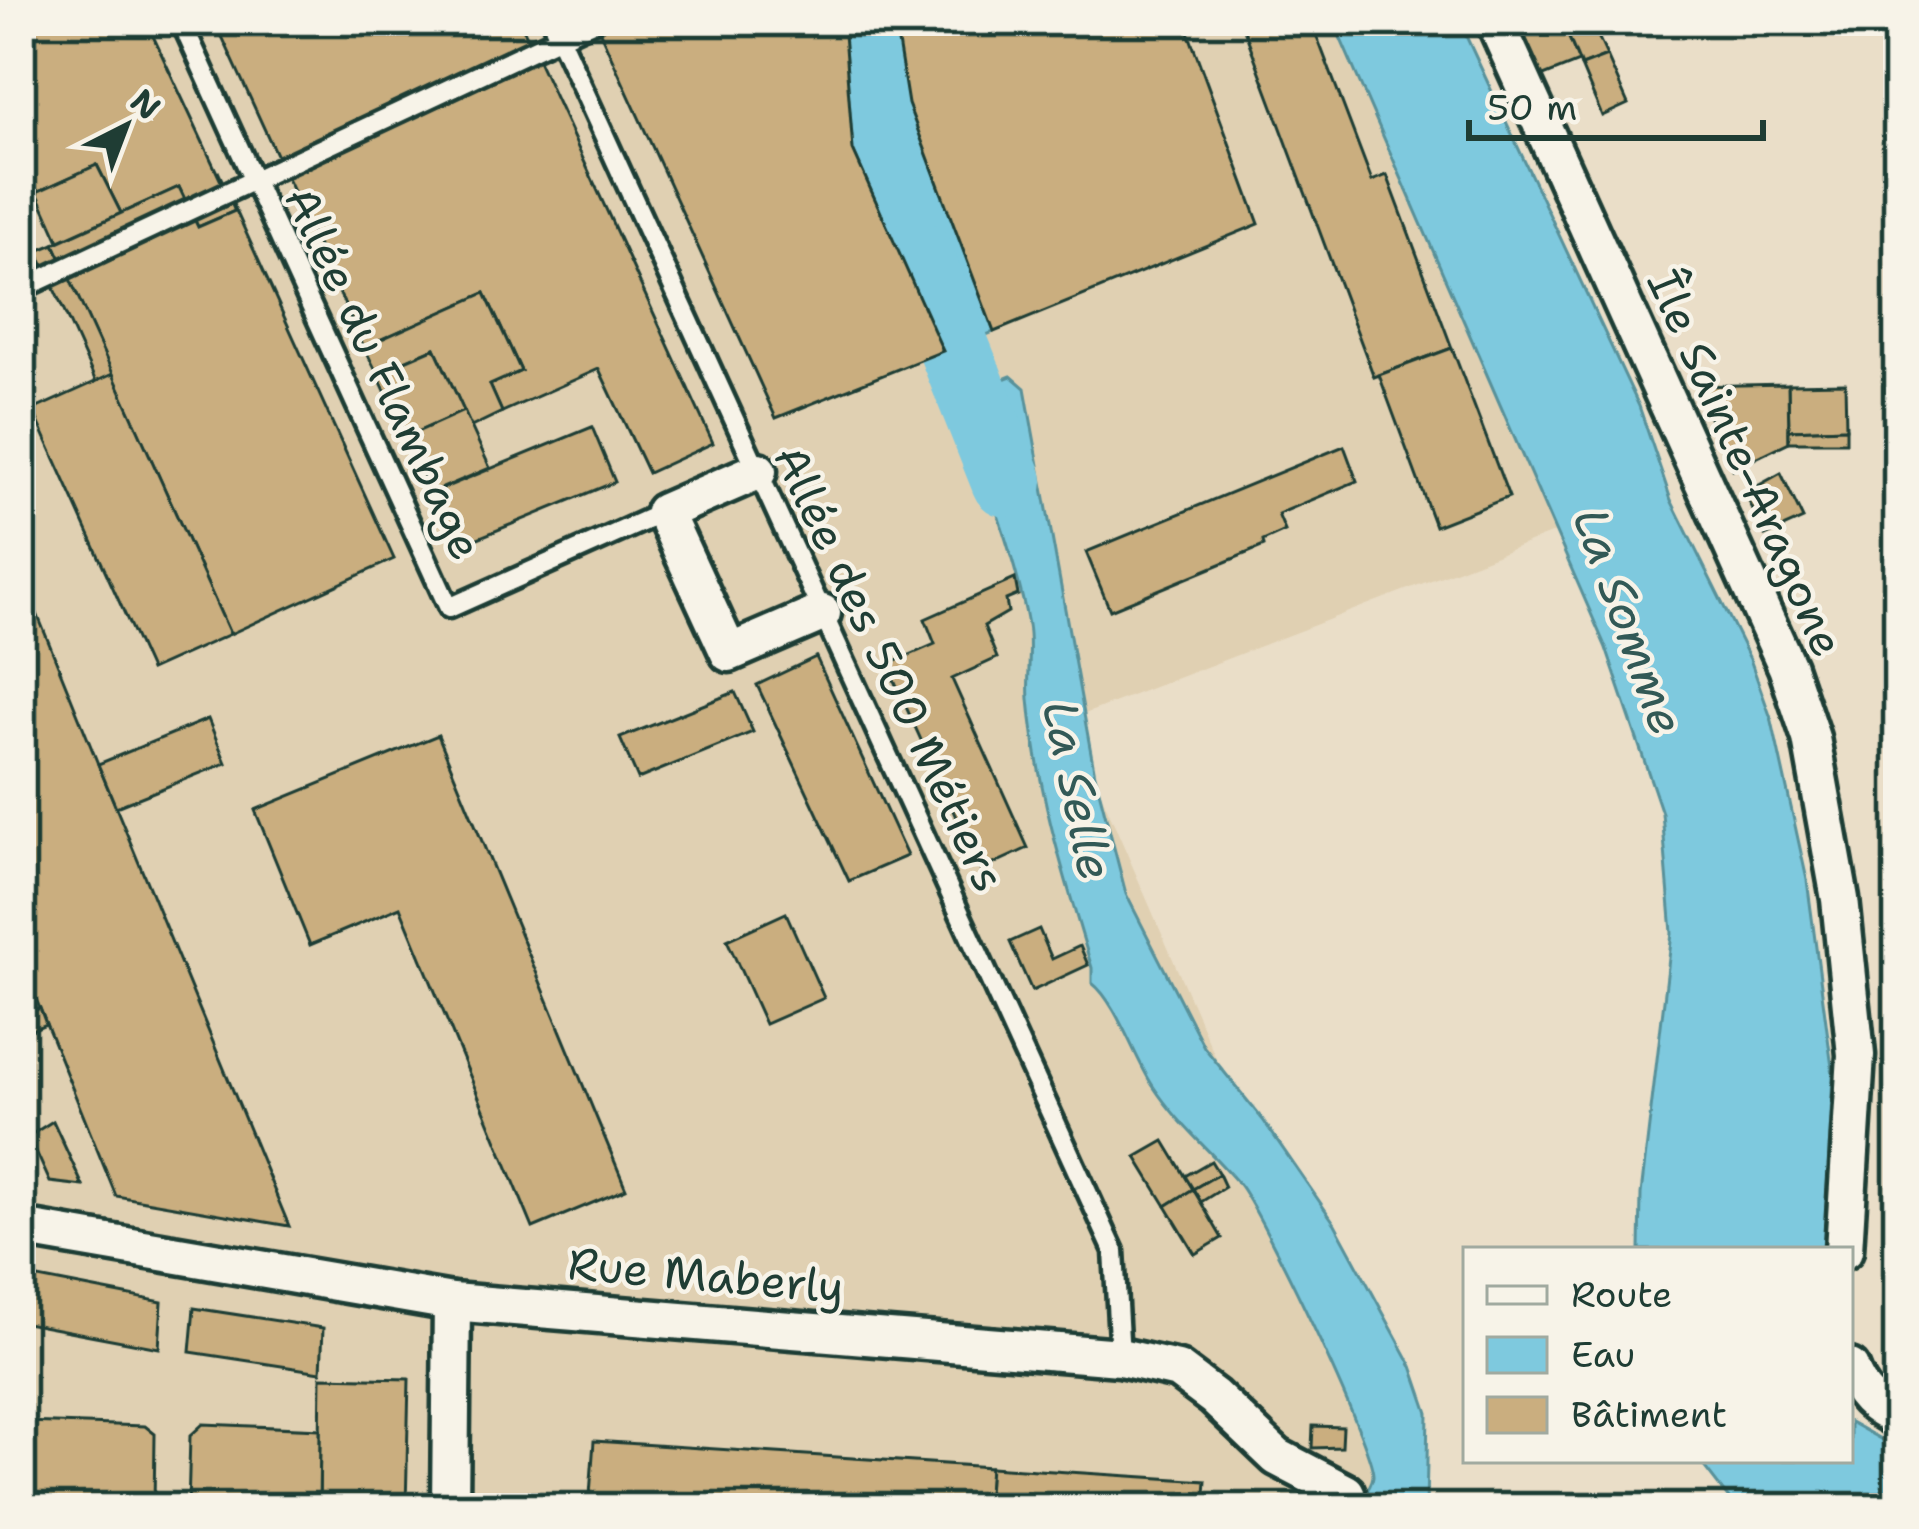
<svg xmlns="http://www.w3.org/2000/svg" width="1919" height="1529" viewBox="0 0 1919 1529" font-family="'Shantell Sans',sans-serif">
<rect width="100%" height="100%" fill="#eadec8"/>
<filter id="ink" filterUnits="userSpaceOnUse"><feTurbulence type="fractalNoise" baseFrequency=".00833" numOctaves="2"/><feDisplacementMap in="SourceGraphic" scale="24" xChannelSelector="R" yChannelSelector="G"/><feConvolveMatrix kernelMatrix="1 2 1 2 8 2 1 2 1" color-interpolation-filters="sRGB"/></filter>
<g filter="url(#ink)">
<path fill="#e0d0b2" d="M21,21H1338L1566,528L1069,720L1406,1496L1401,1508H21Z"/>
<g fill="#7ec9de" stroke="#58919a" stroke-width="3">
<path d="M843,21H895L909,105L994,332L943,352L853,150Z"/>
<path d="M1333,21H1459L1639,406L1671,500L1750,659L1772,721L1807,880L1833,1075L1824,1250H1640L1641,1194L1672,933L1662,813L1606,648Z"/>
<path d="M1011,376L1025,388L1095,775L1126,894L1204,1047L1263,1120L1335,1224L1412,1366L1428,1413L1426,1508H1356C1361,1498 1372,1487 1373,1476C1375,1449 1260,1209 1238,1183C1210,1150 1177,1123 1153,1086C1135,1059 1116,1001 1092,983V968C1065,879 1037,791 1029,699C1027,674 1032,649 1028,625C1014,546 978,473 966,394Z"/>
<path d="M1850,1422L1898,1449V1508H1736L1699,1460H1850Z"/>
</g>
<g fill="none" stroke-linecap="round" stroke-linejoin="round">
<path stroke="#7ec9de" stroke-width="72" d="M917,255L1007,481"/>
</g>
<g fill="#caae7f" stroke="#1f3d34" stroke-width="3">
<path d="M21,21H146L235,211L198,227L179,187L121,213L97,165L37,192L21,159Z"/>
<path d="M215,21H520L713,443L648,473L599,369L502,412L490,385L521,371L485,293L364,347Z"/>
<path d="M595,21H843L853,150L943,351L776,418Z"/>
<path d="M918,21H1184L1259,224L994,332L908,104L897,36L920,26Z"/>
<path d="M1241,21H1311L1372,181L1387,175L1452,348L1374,377Z"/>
<path d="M1525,21H1562L1579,62L1531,81L1509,28Z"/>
<path d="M1562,21H1591L1607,56L1581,66Z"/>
<path d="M1607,56L1628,104L1602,116L1581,66Z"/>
<path d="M97,165L121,213L59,241L37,192Z"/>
<path d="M218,171L394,559L230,634L54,244L179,187L198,227L235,211Z"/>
<path d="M54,244L113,374L96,382L37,251Z"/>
<path d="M485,293L521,371L490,385L502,412L471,427L435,348L377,373L364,347Z"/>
<path d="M435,348L464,411L406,437L377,373Z"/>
<path d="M1452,348L1509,497L1435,526L1379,375Z"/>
<path d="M113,374L230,634L150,670L33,410Z"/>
<path d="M1845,383L1846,428L1789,430L1788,384Z"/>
<path d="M1788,384L1789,442L1733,469L1694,386Z"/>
<path d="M464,411L490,468L431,493L406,437Z"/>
<path d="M592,427L615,482L456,547L434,492Z"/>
<path d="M1846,428V442H1789V430Z"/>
<path d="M1344,446L1357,481L1278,514L1285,531L1263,541L1264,546L1110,610L1086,552Z"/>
<path d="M1781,473L1803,519L1765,536L1745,493Z"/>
<path d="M21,574L98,764L289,1226L116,1196L21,962Z"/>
<path d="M1015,579L1018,595L1006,600L1008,612L984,626L997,658L952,679L1028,848L980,870L887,665L935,644L925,619Z"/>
<path d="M816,657L907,856L849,881L757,685Z"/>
<path d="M735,692L753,732L638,779L620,738Z"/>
<path d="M208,719L226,763L116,807L98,764Z"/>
<path d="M438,735L626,1189L533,1228L400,907L310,945L255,810Z"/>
<path d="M786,913L824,998L765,1024L727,940Z"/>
<path d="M1039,929L1052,959L1080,946L1088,965L1032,991L1010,942Z"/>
<path d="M40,1008L46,1024L22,1034L21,1016Z"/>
<path d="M53,1121L83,1186L50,1182L29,1136Z"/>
<path d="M1164,1141L1193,1189L1166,1206L1136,1157Z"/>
<path d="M1211,1161L1219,1174L1193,1189L1185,1176Z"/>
<path d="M1219,1174L1225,1187L1201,1202L1193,1189Z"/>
<path d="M1193,1189L1222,1238L1195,1254L1166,1206Z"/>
<path d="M28,1276L162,1302L159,1348L26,1323Z"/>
<path d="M194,1308L323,1328L321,1372L190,1352Z"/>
<path d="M321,1377L409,1379L406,1508H319Z"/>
<path d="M24,1422L145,1426L155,1434L154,1508H22Z"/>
<path d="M203,1424L320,1429L319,1508H188L190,1436Z"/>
<path d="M1313,1426L1343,1427L1342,1447L1312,1448Z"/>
<path d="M594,1441L990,1467L987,1508H589Z"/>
<path d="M990,1467L1206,1481L1204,1508H987Z"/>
</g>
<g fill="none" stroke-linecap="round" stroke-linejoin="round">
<g stroke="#1f3d34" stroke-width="27">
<g id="service">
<path d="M181,21L449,608L664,512"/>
<path d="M552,21L1114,1251L1120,1357"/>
<path d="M21,289L594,21"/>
</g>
</g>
<g stroke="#1f3d34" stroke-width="45">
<g id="minor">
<path d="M1495,21L1787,667L1811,738L1840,899L1856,1055L1844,1250"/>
<path d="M758,471L664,512L729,653L822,613"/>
<path d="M21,1228L452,1302L1120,1357L1178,1370L1214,1397L1277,1457L1346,1493"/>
<path d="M1850,1368C1859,1393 1874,1407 1898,1418"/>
<path d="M450,1508L452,1302"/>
</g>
</g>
<use href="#service" stroke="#f7f3e8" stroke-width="18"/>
<use href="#minor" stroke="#f7f3e8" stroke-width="36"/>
</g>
</g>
<g text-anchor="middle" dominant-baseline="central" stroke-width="9" stroke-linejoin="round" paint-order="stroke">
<g font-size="45" fill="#1f3d34" stroke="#f7f3e8">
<text transform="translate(384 373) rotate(65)">Allée du Flambage</text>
<text transform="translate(1746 463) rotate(66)">Île Sainte-Aragone</text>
<text transform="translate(890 668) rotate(65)">Allée des 500 Métiers</text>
<text transform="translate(706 1275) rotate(5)">Rue Maberly</text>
</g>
<g font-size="48" font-style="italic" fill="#325956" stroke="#f7f3e8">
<text transform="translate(1629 621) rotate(70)">La Somme</text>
<text transform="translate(1078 790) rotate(78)">La Selle</text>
</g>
</g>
<rect width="1919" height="1529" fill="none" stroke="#f7f3e8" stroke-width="72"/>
<rect x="36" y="36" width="1847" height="1457" fill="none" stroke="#1f3d34" stroke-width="4.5" filter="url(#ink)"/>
<rect x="1463" y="1247" width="390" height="216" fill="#f7f3e8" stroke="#a1aaa0" stroke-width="3"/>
<rect x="1487" y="1286" width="60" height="18" fill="#f7f3e8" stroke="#a1aaa0" stroke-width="3"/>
<text x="1571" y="1307" font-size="36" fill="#1f3d34">Route</text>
<rect x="1487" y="1337" width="60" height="36" fill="#7ec9de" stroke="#a1aaa0" stroke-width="3"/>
<text x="1571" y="1367" font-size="36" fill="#1f3d34">Eau</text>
<rect x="1487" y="1397" width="60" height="36" fill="#caae7f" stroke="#a1aaa0" stroke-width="3"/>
<text x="1571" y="1427" font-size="36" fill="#1f3d34">Bâtiment</text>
<g transform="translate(126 126) rotate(42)" stroke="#f7f3e8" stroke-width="9" paint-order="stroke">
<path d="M0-9L21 45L0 30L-21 45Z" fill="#1f3d34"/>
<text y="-18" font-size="33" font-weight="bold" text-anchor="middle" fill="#1f3d34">N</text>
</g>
<path d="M1469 120v18h294v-18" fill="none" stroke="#1f3d34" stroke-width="6"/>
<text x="1487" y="120" font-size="36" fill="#1f3d34" stroke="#f7f3e8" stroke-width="9" paint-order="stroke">50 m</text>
</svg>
